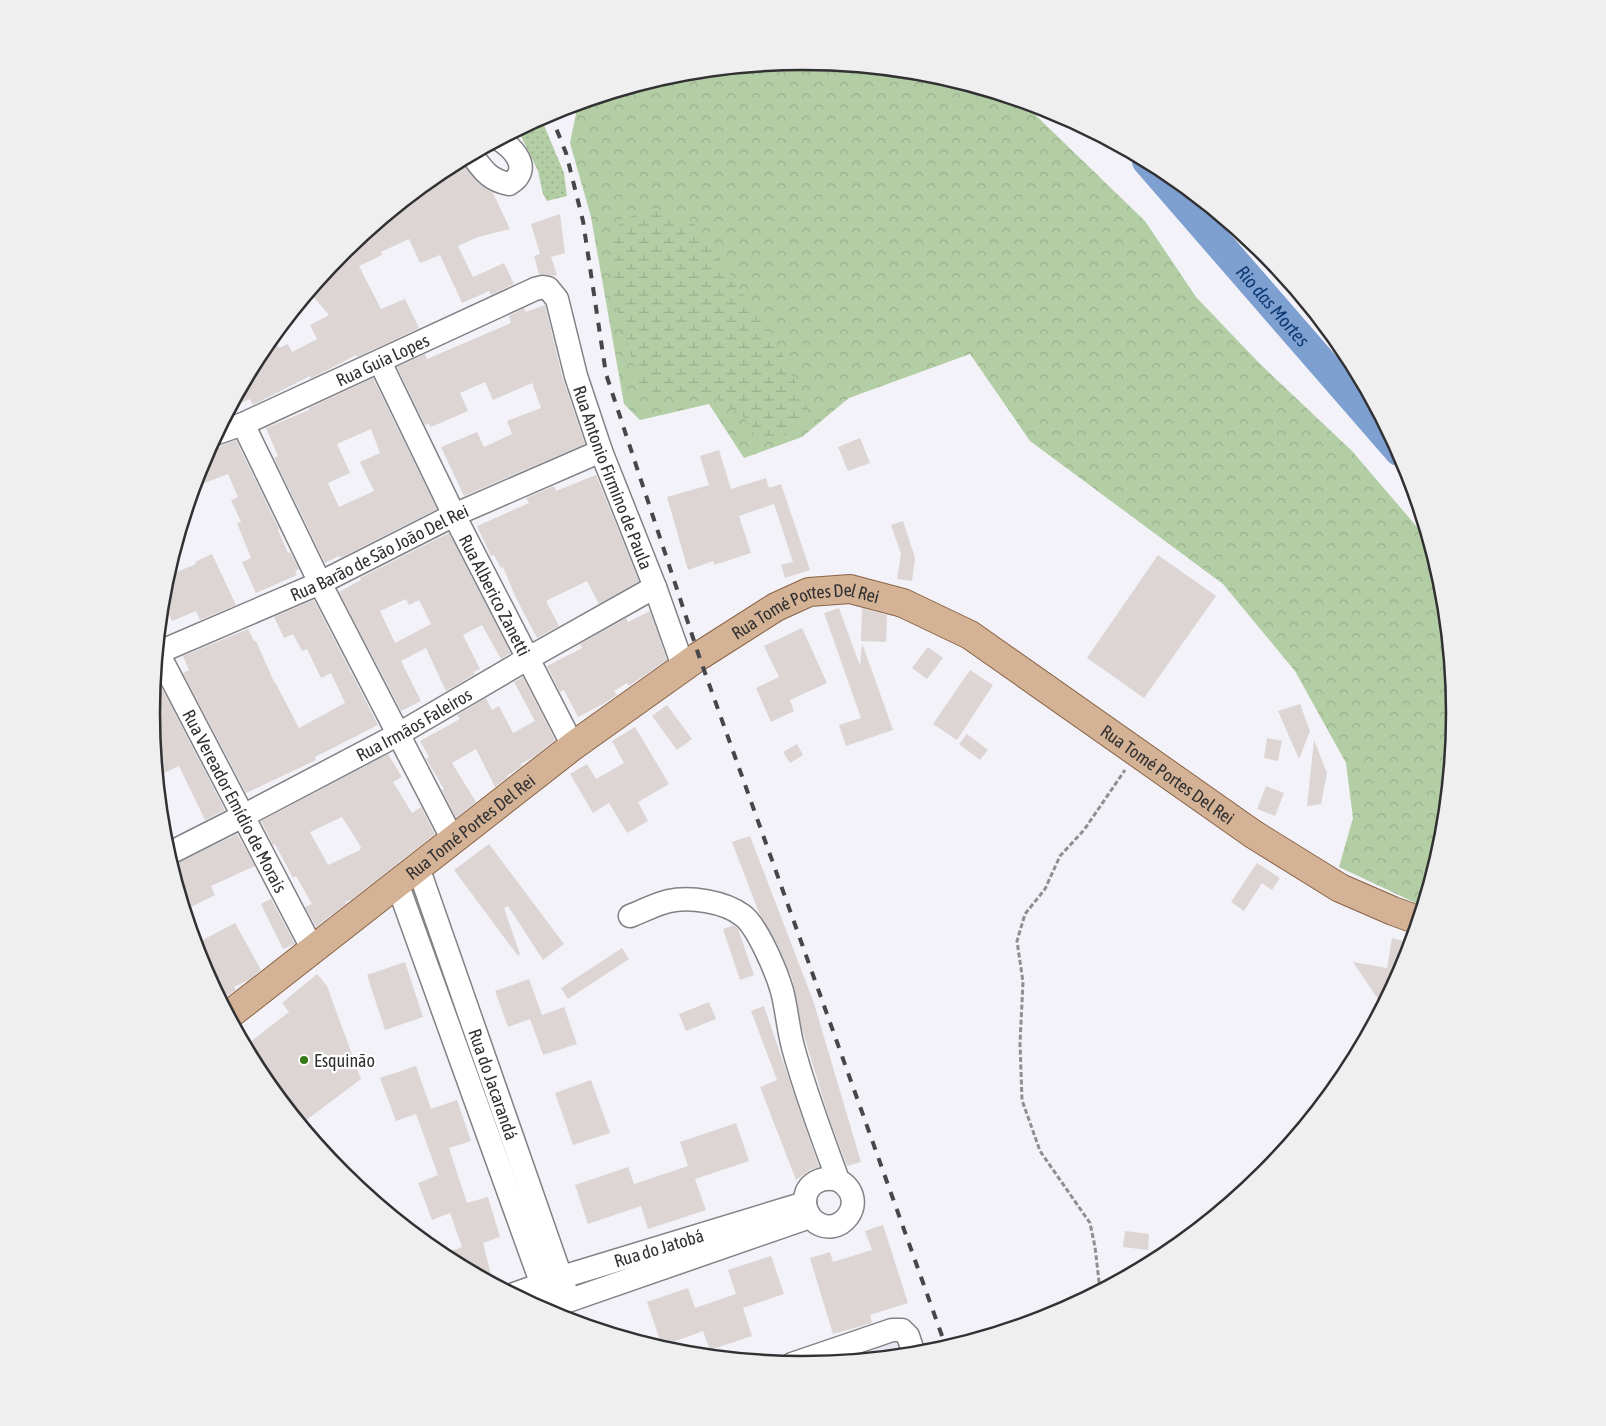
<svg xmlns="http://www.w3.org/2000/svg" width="1606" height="1426" viewBox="0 0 1606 1426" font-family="'Asap Condensed',sans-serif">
<defs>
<pattern id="grass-dots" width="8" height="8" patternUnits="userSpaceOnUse" patternTransform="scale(1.25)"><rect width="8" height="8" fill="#b3cda4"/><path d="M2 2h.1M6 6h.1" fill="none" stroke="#9ab08e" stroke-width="1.8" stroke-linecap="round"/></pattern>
<pattern id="forest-crowns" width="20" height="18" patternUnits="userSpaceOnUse" patternTransform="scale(1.25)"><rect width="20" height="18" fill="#b3cda4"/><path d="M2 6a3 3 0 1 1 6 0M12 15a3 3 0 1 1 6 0" fill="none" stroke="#9ab08e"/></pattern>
<pattern id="wetland-marsh" width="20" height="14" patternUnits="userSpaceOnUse" patternTransform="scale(1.25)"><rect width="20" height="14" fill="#b3cda4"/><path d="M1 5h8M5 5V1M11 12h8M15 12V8" fill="none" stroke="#9ab08e"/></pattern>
</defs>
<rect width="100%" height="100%" fill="#f3f2f8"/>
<path fill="#e7e7f4" d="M899,1339L904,1355L824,1363Z"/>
<path fill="url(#grass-dots)" d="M541,118L564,173L567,196L547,201L543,194L538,171L518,130Z"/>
<path fill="url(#forest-crowns)" d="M803,61L930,74L1022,102L1145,221L1196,297L1260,364L1352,451L1429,541L1442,586L1455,713L1442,840L1422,906L1339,867L1353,818L1346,763L1295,671L1223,584L1030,441L970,354L849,398L802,437L744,458L709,404L640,420L624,404L591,217L570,143L578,104L676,74Z"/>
<path fill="url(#wetland-marsh)" d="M654,208L692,222L713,248L782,354L809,412L790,432L758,441L744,417L710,394L674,396L641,389L614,297L612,245L621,220Z"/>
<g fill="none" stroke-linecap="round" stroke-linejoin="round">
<path stroke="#7ea0d1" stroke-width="5" d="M1378,427L1384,424"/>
<path stroke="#7ea0d1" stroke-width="30" id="s1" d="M1147,161L1399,451"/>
</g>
<g fill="#dcd5d4" fill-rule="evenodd">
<path d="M461,161L478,183L493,193L510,229L478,237L458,246L473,277L504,263L514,284L491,295L489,291L462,303L440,255L420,263L409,239L381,252L382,255L359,266L381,309L405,299L419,328L357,357L356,355L314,377L311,378L310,376L253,405L250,399L231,408L261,351L273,336L279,348L288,344L292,352L317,339L310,325L329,315L311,294L321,286L318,281L342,252L441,171Z"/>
<path d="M560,214L565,253L551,257L557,275L553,276L539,274L534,256L540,254L531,224Z"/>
<path d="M545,305L563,379L585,444L464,496L441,447L477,432L484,447L512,434L507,421L541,408L532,383L493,400L485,382L460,393L468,411L431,427L429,424L425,425L397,367L425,354L427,359L511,323L509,316L524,308L526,312Z"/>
<path d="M373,378L437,509L340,558L339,556L325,563L274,458L278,456L266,428L309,410V408ZM371,429L380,453L360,462L374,491L339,507L328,483L350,473L337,444Z"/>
<path d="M860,438L870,463L848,471L838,447Z"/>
<path d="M236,440L279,529L278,530L288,553L290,552L299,569L295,571L297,575L256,593L242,562L251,558L237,523L241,522L231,500L238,497L228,474L194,487L201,463L207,453L221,447L220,446Z"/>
<path d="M719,450L731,489L766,478L769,488L781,484L810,570L785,578L781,565L793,562L774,504L739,516L751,553L714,565L713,561L688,570L667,497L709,485L700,456Z"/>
<path d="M596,475L639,581L599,604L587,581L546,601L559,626L537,638L516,598L503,567L501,568L494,555L491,556L477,526L529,503L526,498L554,486L556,491Z"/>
<path d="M903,521L915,558L912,581L897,579L901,554L891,525Z"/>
<path d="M449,533L511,653L501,659L482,625L463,635L480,669L473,672L475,674L446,691L426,648L401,661L421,701L401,711L339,592L361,580L360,578ZM406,599L409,605L419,600L431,624L395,643L380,611Z"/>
<path d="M212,554L236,605L200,620L196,611L172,621L162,600L167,576L196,564L195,562Z"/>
<path d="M1158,555L1216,596L1144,698L1087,658Z"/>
<path d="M314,600L378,725L315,757L316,760L246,793L183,673L189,670L183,656L248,629L254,641H256L274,682H275L299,728L345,703L331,673L321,678L307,649L302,651L293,634L284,638L274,617Z"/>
<path d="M839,608L860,666L862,643L893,730L846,746L839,725L861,718L824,613Z"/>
<path d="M862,608L887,615L886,642L861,641Z"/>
<path d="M650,611L667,660L629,686L627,683L614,691L617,695L603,704L578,717L564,690L560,692L547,666L582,648L580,644L626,618L628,622Z"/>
<path d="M802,628L827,683L790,700L794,711L771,722L756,688L779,677L764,646Z"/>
<path d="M928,647L943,658L927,679L912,668Z"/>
<path d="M970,670L993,685L957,740L933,724Z"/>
<path d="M155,675L225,810L205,820L179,766L157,776L151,713Z"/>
<path d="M523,677L555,740L535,756L521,764L522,766L507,776L508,777L495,787L476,749L452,763L476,802L456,818L442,790L444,789L426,759L429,757L420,741L460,719L457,715L486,698L492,710L499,706L513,733L535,721L514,682Z"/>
<path d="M1300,704L1310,731L1299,759L1278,711Z"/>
<path d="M667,705L692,739L677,750L652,716Z"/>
<path d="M635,727L669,784L638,802L648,821L627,833L609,803L593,813L570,774L587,764L596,779L624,763L612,741Z"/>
<path d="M967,734L988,750L980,760L959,744Z"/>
<path d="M1267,738L1282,741L1278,761L1264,758Z"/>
<path d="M1314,740L1327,773L1321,804L1307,806Z"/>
<path d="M797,744L803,755L790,763L783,752Z"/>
<path d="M388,754L402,777L393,782L412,813L421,807L435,834L351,900L345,902L346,904L316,927L305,907L312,904L296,876L293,878L275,844L273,845L261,821ZM342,817L361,847L360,850L328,865L310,832Z"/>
<path d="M1266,786L1284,793L1275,816L1257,809Z"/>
<path d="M237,834L255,866L211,886L215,895L185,910L180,895L185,892L172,866Z"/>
<path d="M750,836L814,1003L861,1162L847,1166L829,1118L802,1029L792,978L777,944L759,913L732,842Z"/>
<path d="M489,844L564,944L543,960L508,906L504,908L520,954L518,956L454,870Z"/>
<path d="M1257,863L1280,878L1272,890L1262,883L1244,911L1231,902Z"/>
<path d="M271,899L295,944L283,949L261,904Z"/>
<path d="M235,923L261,970L250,979L234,987L236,990L221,1000L201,962L195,944Z"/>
<path d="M734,925L738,929L754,975L740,980L723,929Z"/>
<path d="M1392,938L1411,943L1405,963L1382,1005L1353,962L1387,968Z"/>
<path d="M622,948L629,959L568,999L561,988Z"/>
<path d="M405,962L423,1017L385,1030L367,975Z"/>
<path d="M317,974L327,986L361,1079L301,1124L261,1075L245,1046L289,1012L282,1003Z"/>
<path d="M529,979L542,1015L564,1007L577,1044L543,1055L530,1019L508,1027L495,991Z"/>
<path d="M709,1002L716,1019L686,1031L679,1014Z"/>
<path d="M764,1006L819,1167L810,1170L796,1180L760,1087L777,1080L751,1011Z"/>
<path d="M416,1066L431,1109L457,1100L471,1141L449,1148L467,1203L488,1197L500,1237L483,1243L493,1283L441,1255L462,1247L450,1213L432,1220L418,1183L438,1175L416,1114L396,1121L380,1078Z"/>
<path d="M591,1080L610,1133L573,1145L555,1093Z"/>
<path d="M736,1123L749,1161L695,1179L706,1210L648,1229L641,1206L588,1224L575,1185L628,1167L634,1184L688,1166L680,1142Z"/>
<path d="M883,1225L908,1303L870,1315L872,1323L833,1334L810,1258L830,1252L833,1262L872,1250L865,1231Z"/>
<path d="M1125,1231L1149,1234L1148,1250L1123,1247Z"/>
<path d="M771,1256L784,1294L743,1308L752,1336L710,1350L703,1331L662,1346L647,1302L688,1288L695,1308L736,1294L728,1270Z"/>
</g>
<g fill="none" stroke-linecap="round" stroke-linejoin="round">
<g stroke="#818186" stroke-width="25">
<g id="minor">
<path d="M472,155C483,170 489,180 509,184C512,182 517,179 518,176C527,162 510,146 500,140"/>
<path id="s2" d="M380,362L454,515L573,746"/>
<path d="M243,424L320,583L453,840"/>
<path id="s3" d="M217,433L243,424L535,289L543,287L548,288L557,299L576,376L601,451L655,587L683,666"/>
<path id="s4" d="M157,651L313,950"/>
<path id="s5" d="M157,653L320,583L454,515L601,451"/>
<path id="s6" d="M168,854L243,816L397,735L527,659L655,587"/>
<path id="s7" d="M418,867L569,1300"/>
<path d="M397,883L550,1307"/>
<path d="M630,916C643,911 656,904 669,901C690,896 725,902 742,915C757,925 777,973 782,991C787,1010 788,1029 793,1047C805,1092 822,1136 838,1180C873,1200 838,1244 812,1219C808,1214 805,1208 805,1202C805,1183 822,1176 838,1180"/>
<path id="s8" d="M514,1294L562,1277L805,1203"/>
<path d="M556,1305L804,1219"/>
<path d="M792,1364L892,1330H902L908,1336L914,1354"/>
</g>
</g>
<g stroke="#896345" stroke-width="30">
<g id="major">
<path id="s9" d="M229,1015L573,746L699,656L776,607L809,592L850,589L903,603L970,635L1253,834L1340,888L1393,911L1418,920"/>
</g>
</g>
<path stroke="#8f8e92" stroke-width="3" stroke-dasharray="5 2.5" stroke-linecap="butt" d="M1100,1290L1095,1247L1090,1223L1040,1151L1022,1100L1020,1043L1023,982L1017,941L1025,914L1045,889L1060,856L1084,830L1125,770"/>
<use href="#minor" stroke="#fff" stroke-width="22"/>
<use href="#major" stroke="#d4b295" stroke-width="28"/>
<path stroke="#47474a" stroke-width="4" stroke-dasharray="9 9" stroke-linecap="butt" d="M550,113L566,153L583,221L606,374L699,656L946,1347"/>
</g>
<circle fill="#367816" stroke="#fff" stroke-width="2" cx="304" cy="1060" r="5"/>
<g text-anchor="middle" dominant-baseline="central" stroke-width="4.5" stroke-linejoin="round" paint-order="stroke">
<g font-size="18" fill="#313133" stroke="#fff">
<text stroke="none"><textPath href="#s3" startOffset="181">Rua Guia Lopes</textPath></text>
<text stroke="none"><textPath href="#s3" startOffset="564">Rua Antonio Firmino de Paula</textPath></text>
<text stroke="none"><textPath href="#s5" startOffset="244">Rua Barão de São João Del Rei</textPath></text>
<text stroke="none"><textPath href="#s2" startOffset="260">Rua Alberico Zanetti</textPath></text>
<text stroke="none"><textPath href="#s9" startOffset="711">Rua Tomé Portes Del Rei</textPath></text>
<text stroke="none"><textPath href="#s6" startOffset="278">Rua Irmãos Faleiros</textPath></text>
<text stroke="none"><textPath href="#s9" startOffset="1131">Rua Tomé Portes Del Rei</textPath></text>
<text stroke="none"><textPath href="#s4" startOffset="169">Rua Vereador Emídio de Morais</textPath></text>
<text stroke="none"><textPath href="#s9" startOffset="306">Rua Tomé Portes Del Rei</textPath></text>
<text stroke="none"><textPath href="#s7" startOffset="230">Rua do Jacarandá</textPath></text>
<text stroke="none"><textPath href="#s8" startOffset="152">Rua do Jatobá</textPath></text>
</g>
<g font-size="18" fill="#313133" stroke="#fff" text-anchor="start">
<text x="314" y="1060">Esquinão</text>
</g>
<g font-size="19" font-style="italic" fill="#0e3a74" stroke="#fff">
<text stroke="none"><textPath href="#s1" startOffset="192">Rio das Mortes</textPath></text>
</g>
</g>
<path d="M0 0H1606V1426H0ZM160 713a643 643 0 1 1 1286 0a643 643 0 1 1-1286 0Z" fill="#efefef" fill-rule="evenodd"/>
<path fill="none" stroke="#313133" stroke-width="2.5" d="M160 713a643 643 0 1 1 1286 0a643 643 0 1 1-1286 0Z"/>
</svg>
